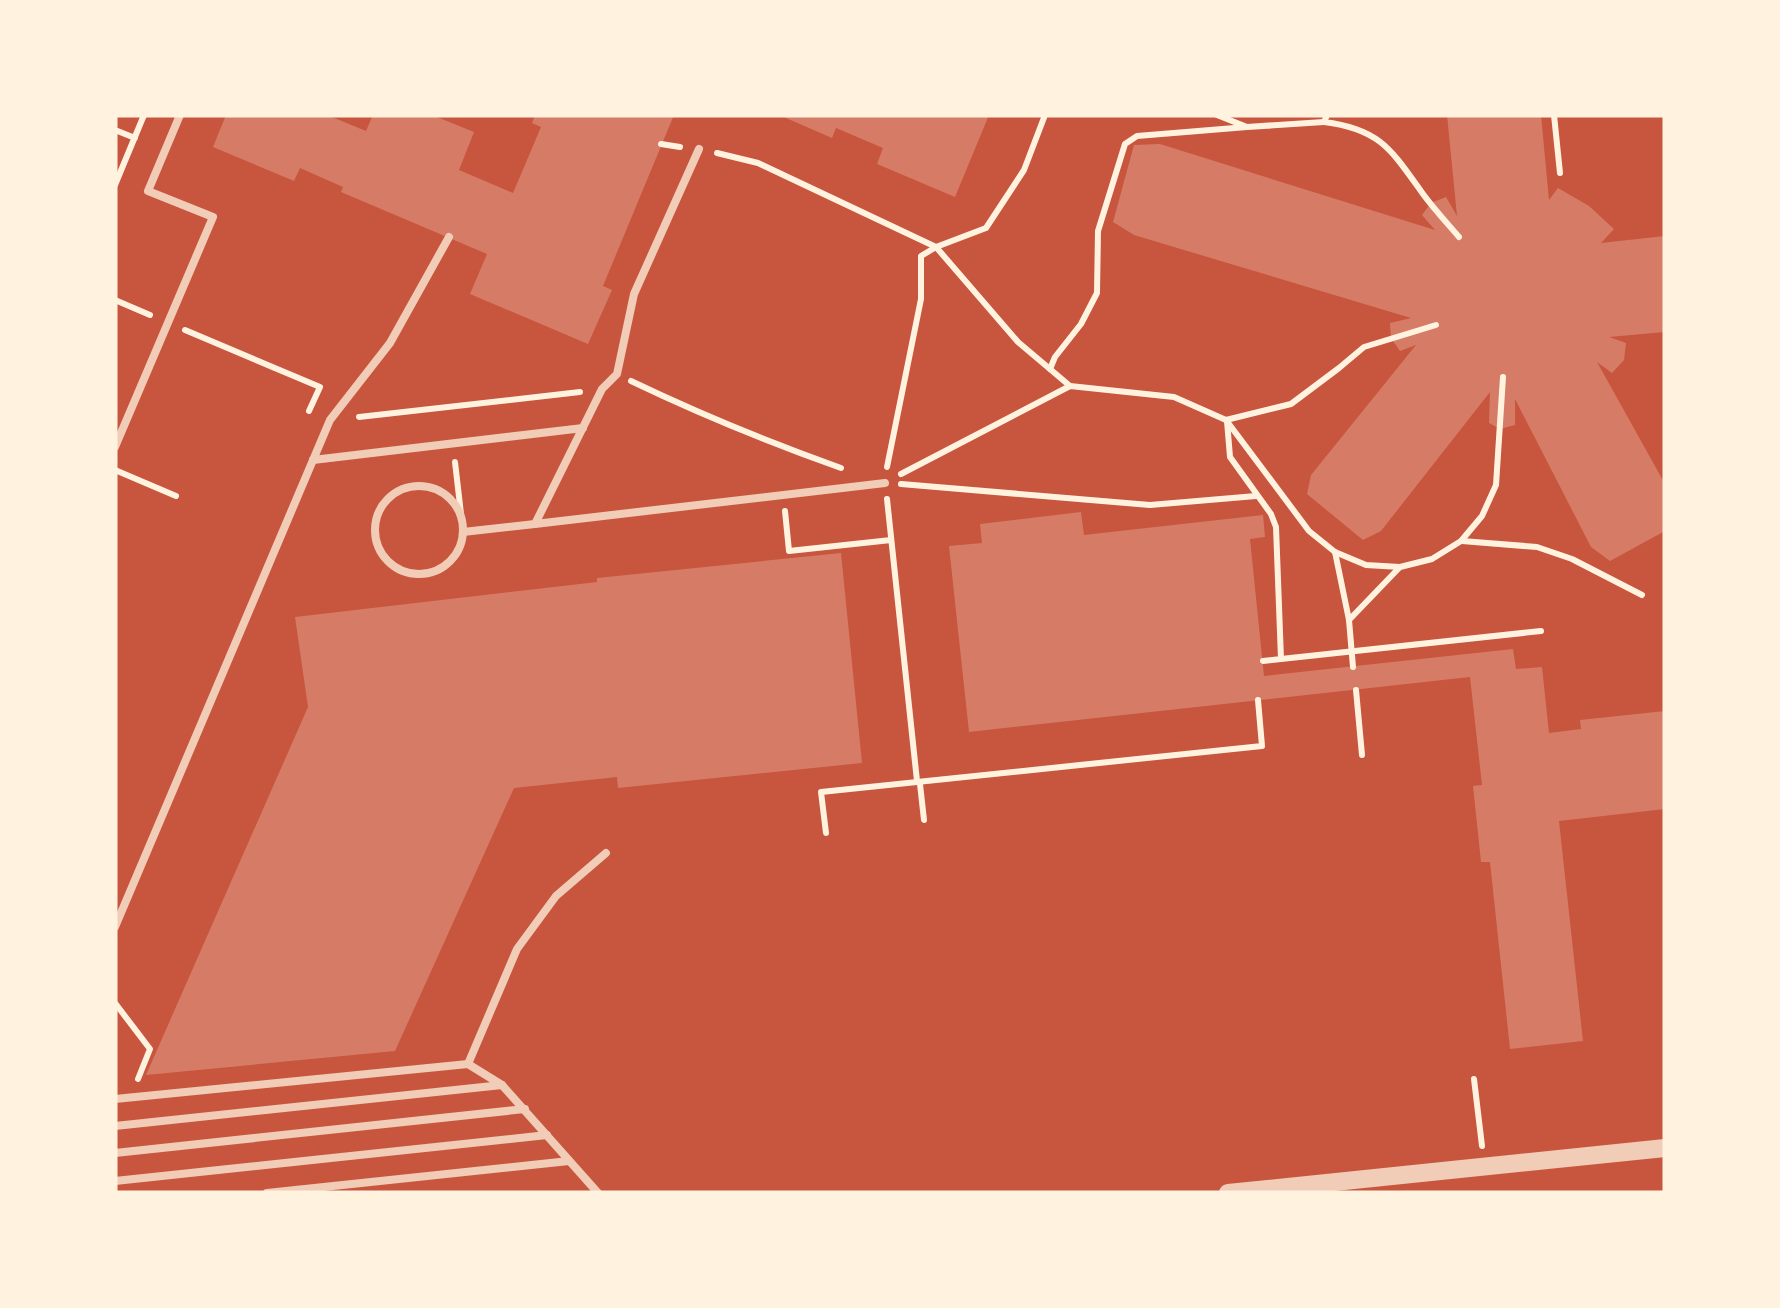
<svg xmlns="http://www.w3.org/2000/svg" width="1780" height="1308" viewBox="0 0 1780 1308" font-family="'PT Serif',serif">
<rect width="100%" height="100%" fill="#c8553d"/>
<g fill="#d67c66">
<path d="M226,115H327L366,131L373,115H432L474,132L459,170L513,193L541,127L532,123L535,115H674L603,286L612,290L588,344L470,294L487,254L341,192L343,187L300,168L294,181L213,147Z"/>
<path d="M779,115H989L955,197L877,164L883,148L836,128L832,138Z"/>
<path d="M1447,115H1541L1549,200L1558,188L1589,206L1614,229L1601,243L1665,236V332L1609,337L1626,343L1624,360L1612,373L1597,362L1665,484V531L1610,561L1591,547L1515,399V425L1500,429L1489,423L1490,392L1381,531L1363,540L1307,494L1311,475L1416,345L1400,351L1391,338L1390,323L1411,318L1134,235L1113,222L1134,145L1160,144L1435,230L1422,215L1431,203L1446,197L1457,216Z"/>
<path d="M1081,512L1084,535L1263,515L1265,537L1250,539L1264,676L1513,649L1516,669L1542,667L1549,733L1581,729L1580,720L1665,711V809L1559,821L1583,1041L1510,1049L1490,862H1481L1473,786L1482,785L1470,677L969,732L949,546L982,543L980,524Z"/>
<path d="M841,553L862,763L618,788L617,777L514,788L395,1051L146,1075L308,707L295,617L597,582V578Z"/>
</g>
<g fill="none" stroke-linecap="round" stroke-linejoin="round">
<g stroke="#fff3e0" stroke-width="6">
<path d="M1217,115L1247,127L1324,122"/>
<path d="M1327,115L1324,122C1381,129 1392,151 1423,194C1434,209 1447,223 1459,237"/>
<path d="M1554,115L1560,173"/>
<path d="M115,130L135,138"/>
<path d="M661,144L680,147"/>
<path d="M717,153L758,163L936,247L1018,342L1070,386"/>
<path d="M115,185L144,115"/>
<path d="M115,300L150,315"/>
<path d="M185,330L320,387L309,411"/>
<path d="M1050,369L1055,357L1081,324L1097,293L1098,231L1125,144L1137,136L1247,127"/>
<path d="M631,381C702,415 768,442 841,468"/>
<path d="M359,417L580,392"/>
<path d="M1226,420L1291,404L1339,368L1364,347L1436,325"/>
<path d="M1227,421L1230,457L1271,514L1276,527L1281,659L1263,661"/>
<path d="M455,462L461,514"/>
<path d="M887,467L921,299V256L936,247L986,228L1024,170L1045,115"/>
<path d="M115,470L176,496"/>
<path d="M901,474L1070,386L1174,397L1226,420L1309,531L1335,552L1366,565L1400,567L1432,559L1461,541L1482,516L1496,485L1503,377"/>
<path d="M901,484L1150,505L1256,496"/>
<path d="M887,499L917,781"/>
<path d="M785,511L789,551L891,540"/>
<path d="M1462,541L1537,547L1572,559L1642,595"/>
<path d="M1335,552L1349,620L1353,667"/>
<path d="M1349,620L1399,568"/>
<path d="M1281,659L1541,631"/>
<path d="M1356,690L1362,755"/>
<path d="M920,784L924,820"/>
<path d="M826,833L821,792L1262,746L1258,700"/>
<path d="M115,1003L150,1049L138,1079"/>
<path d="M1474,1079L1482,1146"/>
</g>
<g stroke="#f1ccb7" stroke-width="8">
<path d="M699,149L634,294L617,374L602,389L535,524L885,483"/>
<path d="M115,447L213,217L148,191L180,115"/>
<path d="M313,460L583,428"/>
<circle cx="419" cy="530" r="44"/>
<path d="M463,532L535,524"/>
<path d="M115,927L330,420L390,343L449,237"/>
<path d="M468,1064L517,949L556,896L606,853"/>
<path d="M115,1099L468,1064L502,1085L598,1193"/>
<path d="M115,1126L502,1085"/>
<path d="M115,1153L525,1109"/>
<path d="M115,1181L547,1135"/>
<path d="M267,1193L569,1161"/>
</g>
<path stroke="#f1ccb7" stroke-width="18" d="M1228,1193L1665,1148"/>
</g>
<rect width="1780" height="1308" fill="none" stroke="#fff3e0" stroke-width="235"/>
</svg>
